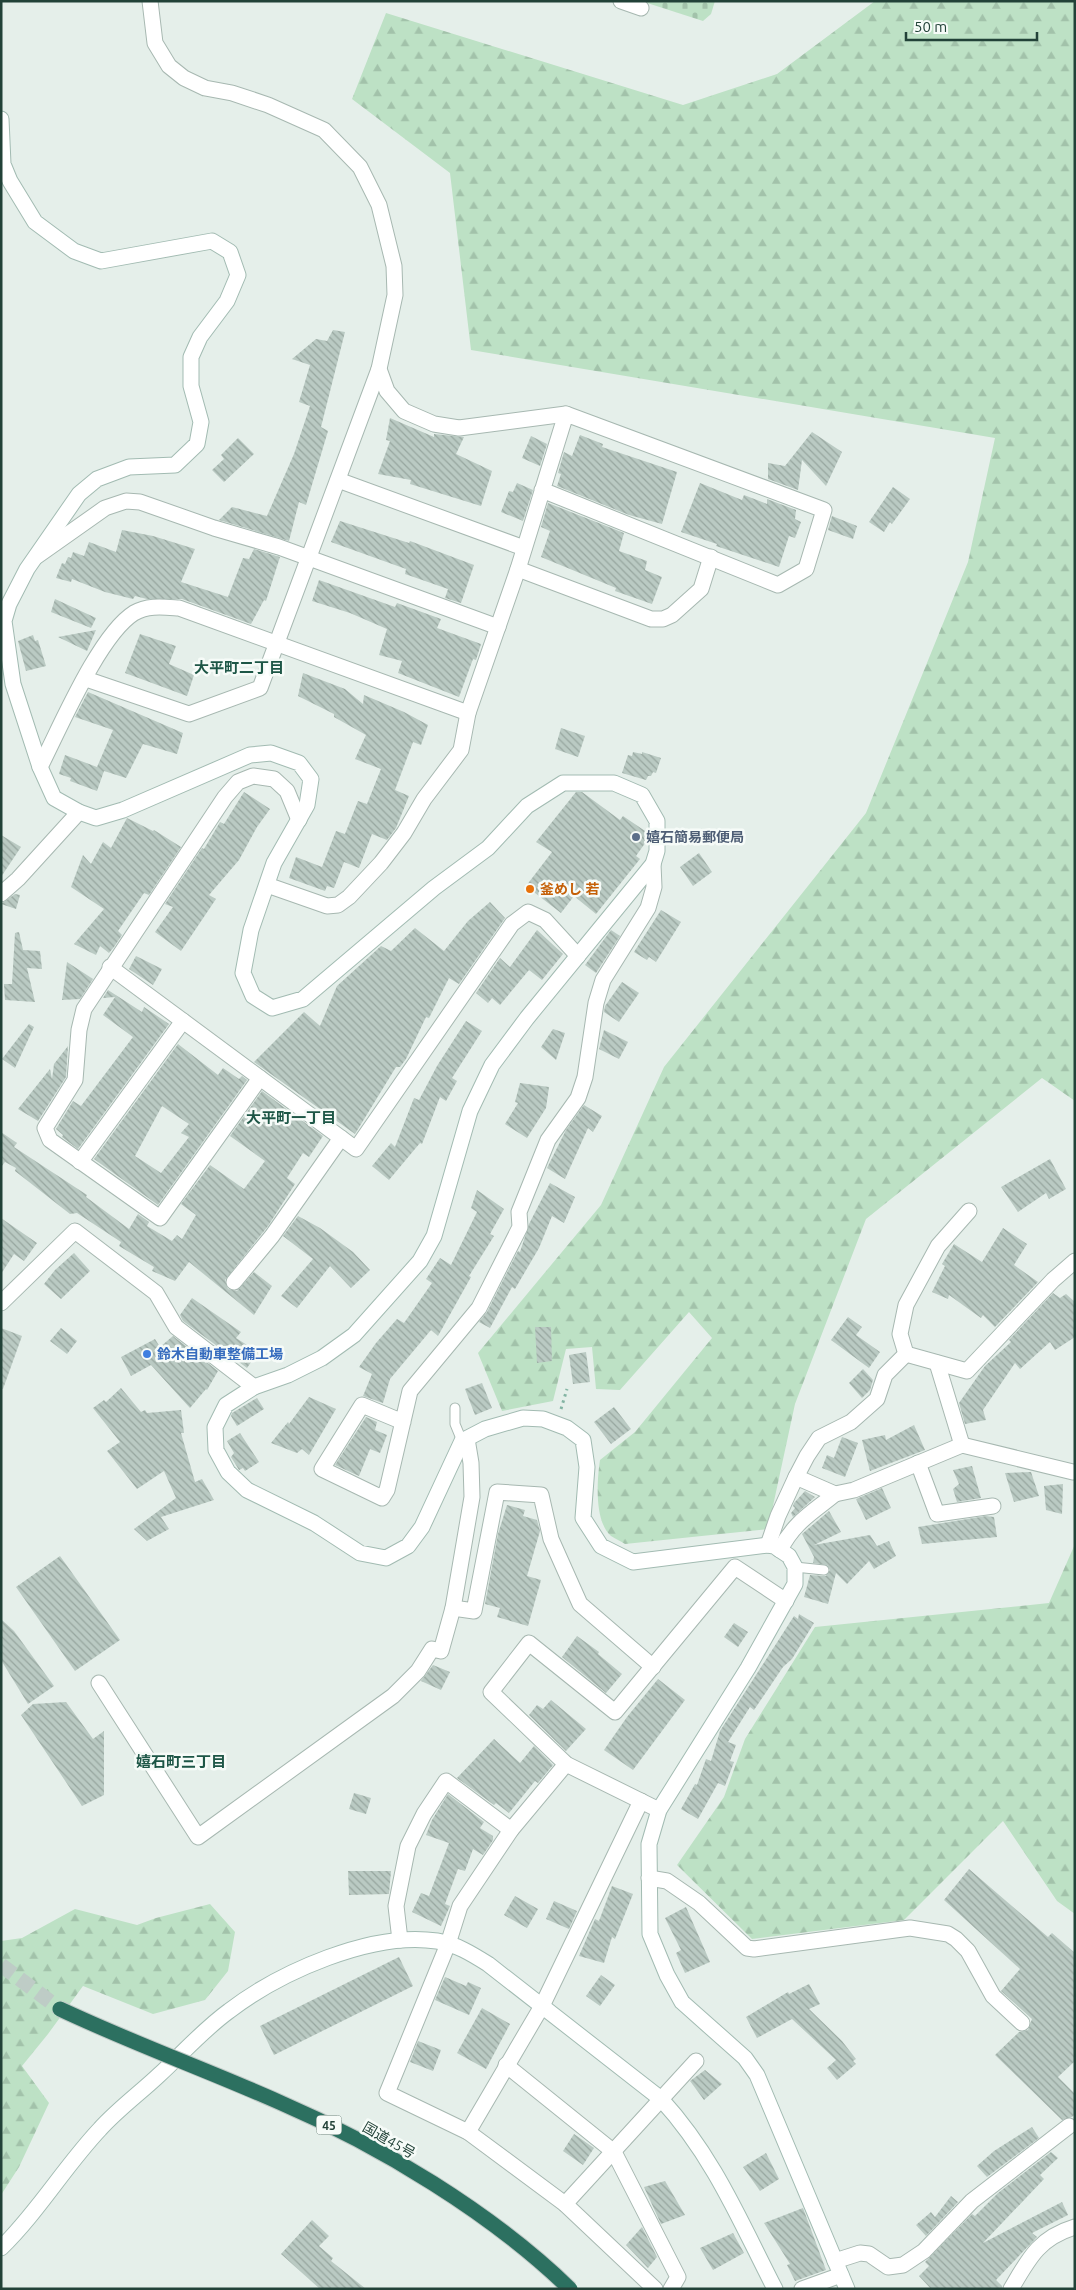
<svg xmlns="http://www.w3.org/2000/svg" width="1076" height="2290" viewBox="0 0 1076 2290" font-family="Ubuntu,'Noto Sans JP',sans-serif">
<defs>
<pattern id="forest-firs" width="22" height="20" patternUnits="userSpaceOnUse" patternTransform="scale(1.25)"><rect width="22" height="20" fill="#bde1c5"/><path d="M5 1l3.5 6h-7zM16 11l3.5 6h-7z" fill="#a2c2aa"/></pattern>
<pattern id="cemetery-stones" width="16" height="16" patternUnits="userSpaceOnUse" patternTransform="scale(1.25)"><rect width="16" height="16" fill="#bde1c5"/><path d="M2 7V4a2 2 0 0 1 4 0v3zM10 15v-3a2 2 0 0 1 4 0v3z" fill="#a2c2aa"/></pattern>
<pattern id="building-back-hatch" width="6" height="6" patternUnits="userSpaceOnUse" patternTransform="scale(1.25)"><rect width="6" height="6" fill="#bacac3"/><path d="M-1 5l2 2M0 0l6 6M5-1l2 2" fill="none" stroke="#97a69f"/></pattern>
</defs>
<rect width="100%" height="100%" fill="#e5efea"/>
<g fill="url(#forest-firs)">
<path d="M875,1H1075V1101L1042,1078L866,1219L795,1404L768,1529L625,1544C621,1541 615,1539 611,1536C594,1521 597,1480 600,1460L635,1432L712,1338L689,1312L620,1390L596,1389L592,1347L566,1349L553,1401L502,1411L478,1353L601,1205L664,1067L866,813L968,562L995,438L471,350L450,173L352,99L386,13L683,105L777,74Z"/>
<path d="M1075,1544V1914L1057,1901L1003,1821L904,1920L752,1939L677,1865L724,1797L745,1739L815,1627L1049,1603Z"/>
<path d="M210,1904L235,1932L228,1971L205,2000L153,2014L83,1986L48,2034L22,2066L49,2103L19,2167L1,2195V1941L22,1938L75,1909L137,1925L156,1918Z"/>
</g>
<path fill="url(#cemetery-stones)" d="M641,1H715L711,14L703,21Z"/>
<g fill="url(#building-back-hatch)" fill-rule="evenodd">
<path d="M333,330L345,332L321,427L328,431L306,505L299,502L289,541L219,520L232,507L267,516L294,454L310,406L299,402L310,365L292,359L316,339L327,341Z"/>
<path d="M390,418L434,437V434L464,437L456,454L492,471L481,506L410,484L411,480L378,474L390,441L386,440Z"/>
<path d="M812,432L842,452L826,486L802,460L798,490L768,479V463L785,466Z"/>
<path d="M580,435L603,444L602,447L677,472L662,524L629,515L557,486L561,474L558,473L564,452L572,456Z"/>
<path d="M531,436L547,444L540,466L522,458Z"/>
<path d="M238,438L254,454L224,482L212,470L224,459L221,455Z"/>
<path d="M517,483L533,490L523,521L501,512L509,491L513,492Z"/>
<path d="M700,483L742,500L744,495L767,504V499L796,510L795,519L801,522L795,538L789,536L779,567L716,546L717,544L681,532Z"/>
<path d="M893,487L910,499L892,524L890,522L884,532L869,522Z"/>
<path d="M548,503L624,533L619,551L647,561L645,570L662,577L652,604L615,591L616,588L541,557L550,531L541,527Z"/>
<path d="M832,516L857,526L853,539L828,530Z"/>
<path d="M340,521L409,543L410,541L474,565L461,603L445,598L448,589L405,574L406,569L331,542Z"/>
<path d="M122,530L153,536L195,549L181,582L228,597L243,558L249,559L254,549L280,557L266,601L264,600L251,624L182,599H147L135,596L133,599L105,592L72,579L71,582L56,578L62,563L65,564L68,557L71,558L73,552L84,556L89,542L116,552Z"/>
<path d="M319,580L395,607L397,603L441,619L437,628L481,644L476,660L473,659L459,697L398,673L402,661L379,655L387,629L350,613L312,601Z"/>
<path d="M55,599L96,618L91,628L51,612Z"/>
<path d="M96,630L87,651L58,637Z"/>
<path d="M140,634L176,646L169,664L194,675L187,696L125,673Z"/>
<path d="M33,635L35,641L38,640L46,666L26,671L18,641Z"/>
<path d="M303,673L345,689L363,704L364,695L404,712L428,725L421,745L413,742L395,790L409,796L396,828L387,840L372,834L359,868L344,862L334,888L327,886L325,891L289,878L296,857L322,867L336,831L345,834L358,801L367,804L381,769L355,759L366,735L334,717V714L298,696Z"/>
<path d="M88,692L183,733L177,754L143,744L126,778L104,771L97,791L70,781L71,778L59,774L65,755L97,767L113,730L75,717Z"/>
<path d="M561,728L585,736L578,757L555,749Z"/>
<path d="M633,752L642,754V752L661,758L656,773L653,772L651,776H648L646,780L622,773L628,755L632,756Z"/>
<path d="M244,792L270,809L257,827L239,860L209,895L216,899L181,951L155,932L173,907L165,904L202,848L204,849L220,822L224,824Z"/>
<path d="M576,792H582L620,820L623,816L648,833V839L636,856L640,859L596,914L574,896L561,913L526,886L552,852L536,842Z"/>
<path d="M127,818L153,831L154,830L181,847L149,895L144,893L118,931L122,935L114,947L109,953L100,946L96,955L74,944L104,909L71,887L83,855L91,864L103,842L111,848Z"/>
<path d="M1,835L21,847L1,877Z"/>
<path d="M699,853L712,872L693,886L680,867Z"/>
<path d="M15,894L20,895L16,909L1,904Z"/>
<path d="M490,902L505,918L459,984L449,978L429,1018L426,1017L406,1059L400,1067H396L355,1134L254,1062L304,1012L320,1026L337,986L381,946L391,951L415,928L444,951L468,921Z"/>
<path d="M661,910L681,922L656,962L649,957L647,960L634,952Z"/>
<path d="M537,930L563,954L542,980L529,970L500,1005L492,998L488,1003L476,993L500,958L510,967Z"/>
<path d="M611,930L620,936L596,973L585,965Z"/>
<path d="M19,932L23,950L40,951L42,969L27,968L35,1002L5,1000L4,984H12L15,933Z"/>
<path d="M136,956L162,969L153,985L129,969Z"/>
<path d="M67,962L93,979L80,999L62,1000Z"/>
<path d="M622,982L639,993L619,1022L604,1012L605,1006Z"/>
<path d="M108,990L142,1012L144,1007L169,1024L78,1149L62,1137L63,1135L56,1129L73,1101L81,1106L133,1037L103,1015L115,997L103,998Z"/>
<path d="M466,1021L482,1031L452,1078L457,1081L446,1101L440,1097L422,1144L420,1143L389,1180L372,1166L391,1143L395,1147L414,1098L419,1100L437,1066Z"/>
<path d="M29,1024L34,1027L15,1068L2,1059Z"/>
<path d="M553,1029L565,1033L556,1060L541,1047Z"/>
<path d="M604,1030L628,1042L619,1059L599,1049Z"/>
<path d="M178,1044L218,1075L223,1068L239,1079L242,1076L247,1080L158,1205L94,1159ZM162,1106L189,1124L181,1133L189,1137L161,1173L135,1156Z"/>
<path d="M68,1046L66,1077L38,1121L18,1109L50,1069L52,1079L54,1064Z"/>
<path d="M520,1083L549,1087L546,1108L527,1138L505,1124L518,1103L515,1102Z"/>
<path d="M262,1091L323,1136L309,1157L303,1153L287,1178L295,1184L268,1226L225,1280L228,1289L237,1291L254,1272L272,1286L254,1315L189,1262L175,1281L152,1271L154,1267L119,1246L121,1242L77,1213L70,1214L15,1171L16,1168L5,1162L1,1167V1132L17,1143L14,1147L87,1195L86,1197L129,1229L138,1214L149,1222L147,1226L172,1241L177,1235L182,1239L196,1215L181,1204L210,1165L244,1189L265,1161L230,1136Z"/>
<path d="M584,1105L602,1116L593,1132L588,1128L565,1179L547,1168L566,1130Z"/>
<path d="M1050,1159L1066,1189L1049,1199L1046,1193L1018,1212L1001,1187Z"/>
<path d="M550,1183L575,1197L564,1223L552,1216L539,1248L515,1289L512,1287L490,1328L479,1322L487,1312L518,1251L520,1252L529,1224Z"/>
<path d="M477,1190L504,1209L490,1234L494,1236L469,1276L471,1277L438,1336L431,1330L390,1379L383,1403L363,1396L372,1374L359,1367L376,1343L397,1319L404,1323L432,1283L426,1279L440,1258L451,1265L477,1212L471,1208Z"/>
<path d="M298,1216L320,1228L353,1252L370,1270L351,1288L330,1266L297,1308L281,1296L313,1259L283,1236Z"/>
<path d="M1,1218L37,1243L24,1261L14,1254L1,1274Z"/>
<path d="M1003,1228L1027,1244L1014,1265L1038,1282L995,1327L983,1315L981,1318L949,1295L948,1299L932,1292L945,1266L942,1264L954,1244L982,1262Z"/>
<path d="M74,1253L90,1271L61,1299L44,1284L55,1270Z"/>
<path d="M1053,1293L1060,1298L1066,1294L1075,1302V1337L1055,1350L1050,1342L1020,1369L1015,1363L983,1410L986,1420L965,1424L959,1403L985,1366L1011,1342L1009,1340Z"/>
<path d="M192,1298L241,1332L236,1338L258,1352L247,1368L183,1321L180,1315Z"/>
<path d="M848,1317L862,1327L856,1335L880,1352L869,1368L831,1340Z"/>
<path d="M535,1327H551L552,1361L537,1363Z"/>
<path d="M1,1328L22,1336L3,1389L1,1388Z"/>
<path d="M61,1328L77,1341L67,1354L50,1341Z"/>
<path d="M173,1336L218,1371L207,1390L206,1389L190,1408L151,1365L131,1376L121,1357L155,1339L160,1347Z"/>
<path d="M586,1352L590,1382L573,1384L569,1355Z"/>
<path d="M863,1369L873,1380L870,1390L862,1398L849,1383Z"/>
<path d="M482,1383L492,1408L475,1415L465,1389Z"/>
<path d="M121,1388L141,1412L145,1410L147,1413L181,1410L184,1433H181L195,1482L202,1479L214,1500L161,1517L169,1529L147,1541L134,1529L176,1498L164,1471L137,1489L107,1451L120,1442L93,1408L104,1400L106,1402Z"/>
<path d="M309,1397L336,1409L309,1455L302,1449L297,1453L271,1443L288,1422L289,1424Z"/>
<path d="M257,1398L264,1409L237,1426L231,1416L232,1413Z"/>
<path d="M614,1407L631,1429L611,1444L594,1422Z"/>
<path d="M366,1417L377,1422L375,1430L387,1435L380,1453L370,1449L359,1476L335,1465Z"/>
<path d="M914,1425L925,1450L870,1471L862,1440L885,1435L886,1440Z"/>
<path d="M240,1433L259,1462L245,1471L243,1468L239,1470L231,1457L234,1453L227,1441Z"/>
<path d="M842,1437L858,1443L845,1477L822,1468L827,1455L834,1458Z"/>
<path d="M972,1466L981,1498L957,1502L953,1489L959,1484L953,1470Z"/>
<path d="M1031,1472L1039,1496L1014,1502L1005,1473Z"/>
<path d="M1063,1484L1062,1514L1046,1510L1044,1486Z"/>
<path d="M882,1488L891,1508L866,1520L856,1499Z"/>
<path d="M805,1491L815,1497L793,1517L791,1513L795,1508L793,1506L794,1503Z"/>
<path d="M507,1505L525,1510L523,1516L537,1520L540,1531L527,1576L541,1580L528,1626L497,1617L500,1608L485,1604L498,1534Z"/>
<path d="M829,1511L841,1532L814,1545L870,1535L877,1546L889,1541L896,1556L874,1569L869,1561L847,1584L836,1573L828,1604L804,1597L810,1575L826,1576L830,1570L827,1565L813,1563L814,1557L802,1534Z"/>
<path d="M986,1516L994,1517L997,1537L922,1544L918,1527Z"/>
<path d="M60,1556L120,1640L75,1671L16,1587Z"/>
<path d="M799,1614L814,1623L792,1659L783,1667L754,1710L750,1707L728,1742L736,1745L730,1761L734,1762L725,1786L718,1783L698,1819L681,1809L695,1784L697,1785L706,1759L711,1761L720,1731L794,1616L798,1619Z"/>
<path d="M1,1619L14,1631L54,1686L28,1704L1,1660Z"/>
<path d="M734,1623L748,1632L738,1647L724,1637Z"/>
<path d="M577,1636L599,1652L598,1654L622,1674L606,1693L562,1657Z"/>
<path d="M433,1665L450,1672L441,1690L421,1681Z"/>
<path d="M658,1679L685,1700L633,1770L604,1750L627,1717Z"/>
<path d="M551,1700L586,1729L566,1751L529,1715L537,1705L543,1709Z"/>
<path d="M66,1702L93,1739L104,1731V1795L82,1806L21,1715L33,1704Z"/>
<path d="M494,1739L520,1763L534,1746L553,1765L538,1783L535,1781L509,1813L496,1803L494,1805L457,1778Z"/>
<path d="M354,1793L371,1798L366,1814L349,1809Z"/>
<path d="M448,1794L484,1822L480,1828L493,1836V1840L483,1855L473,1849L465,1871L458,1869L445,1904L450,1906L441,1926L412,1912L421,1893L429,1896L449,1843L426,1835L432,1820Z"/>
<path d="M969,1869L1048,1937L1052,1933L1075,1953V2061L1058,2077L1075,2094V2114L1072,2117L1062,2120L995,2055L1019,2032L1028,2030L1032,2019L1001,1991L1020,1969L944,1900Z"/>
<path d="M348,1871H391L389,1894L349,1895Z"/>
<path d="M612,1886L633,1894L615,1939L612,1937L604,1963L579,1956L595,1919L599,1921Z"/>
<path d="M515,1896L538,1909L527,1928L504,1915Z"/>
<path d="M554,1901L577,1911L569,1929L546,1919Z"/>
<path d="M686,1907L710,1962L685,1973L676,1953L681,1950L665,1918Z"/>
<path d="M399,1957L413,1986L274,2055L260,2026Z"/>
<path d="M601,1975L615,1985L600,2006L586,1996Z"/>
<path d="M445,1977L466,1986L468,1982L481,1988L469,2015L435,2000Z"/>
<path d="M809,1984L820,2004L809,2009L842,2041L856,2059L853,2061L856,2064L837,2080L827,2068L836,2060L792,2019L757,2038L746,2017L788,1992L789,1994Z"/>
<path d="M482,2008L510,2024L486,2069L457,2053Z"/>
<path d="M418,2041L441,2050L433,2071L410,2062Z"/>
<path d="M705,2070L722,2084L704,2100L690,2081Z"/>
<path d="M1032,2127L1039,2138L987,2177L977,2166L994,2151Z"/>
<path d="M574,2134L594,2148L583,2165L563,2151Z"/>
<path d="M1051,2152L1058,2158L1040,2175L1044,2179L983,2243L1062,2202L1068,2215L1032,2233L1037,2237L996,2280L1002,2286V2289H931L919,2276L929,2266L925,2262L972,2214L975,2216L998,2193Z"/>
<path d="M766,2153L779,2179L760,2191L743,2167Z"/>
<path d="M665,2181L685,2215L661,2224L644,2187Z"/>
<path d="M951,2196L958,2202L926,2236L916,2225L931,2212L935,2217Z"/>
<path d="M803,2208L826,2270L795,2281L787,2265L790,2264L764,2223Z"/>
<path d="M312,2220L329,2236L319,2246L333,2258L331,2261L366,2289H320L281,2254Z"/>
<path d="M642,2227L657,2257L648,2268L626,2245Z"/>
<path d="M733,2233L744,2253L713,2270L700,2248Z"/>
</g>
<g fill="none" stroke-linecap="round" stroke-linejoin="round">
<path stroke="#beccc6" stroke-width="15" stroke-dasharray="15 8" stroke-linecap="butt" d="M1,1965L60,2009"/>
<g stroke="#a7b8b1" stroke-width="11">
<g id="lane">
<path d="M455,1408V1424L462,1441"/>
<path d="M795,1567L824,1570"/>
</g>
</g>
<g stroke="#a7b8b1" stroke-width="17">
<g id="street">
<path d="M150,1L155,43L169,66L184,78L205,88L232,93L268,105L324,130L360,167L379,205L394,266L395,295L379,369L387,391L404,411L434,424L459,428L566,414"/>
<path d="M621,1L641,8"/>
<path d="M338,480L524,548"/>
<path d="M37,556L105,508L126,501L140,502L214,528L279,547L498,627"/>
<path d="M518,569L651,619H663L672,615L701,589L711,557"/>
<path d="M86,679L189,714L260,688L379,369"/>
<path d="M40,767C60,728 99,635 134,613C148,605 163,607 179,608L468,713"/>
<path d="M267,885L327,906L338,905L349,897L381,863L404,833L424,799L461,750L468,713L518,569L566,414L824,510L806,569L778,585L542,490"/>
<path d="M1,894L18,879L79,812"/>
<path d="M110,967L356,1149L512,924L528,912L545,920L578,956"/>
<path d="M260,1078L160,1218L50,1140L45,1128L75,1080L79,1030L84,1009L225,797L238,782L253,776L274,779L287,791L299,820"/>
<path d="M80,1162L183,1021"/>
<path d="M969,1211L938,1246L906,1305L900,1334L906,1354L967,1371L1053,1280L1075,1261"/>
<path d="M234,1282L272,1236L341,1138"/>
<path d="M1,1303L75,1231L156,1293L176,1327L254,1387"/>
<path d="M937,1363L962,1445"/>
<path d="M403,1422L362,1405L322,1469L382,1498L387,1490L410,1391L479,1308L520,1227L519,1212L548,1140L578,1098L585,1077L596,1003L603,980L648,908L654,887L653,864"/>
<path d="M918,1463L937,1514L993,1506"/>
<path d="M796,1477L835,1494L854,1490L962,1445L1073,1472"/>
<path d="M768,1545L778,1516L796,1477L807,1456L819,1438L851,1422L877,1399L885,1375L906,1354"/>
<path d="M780,1550C794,1522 812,1513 835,1494"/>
<path d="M453,1608L474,1611L497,1492L541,1495L551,1539L580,1604L653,1667"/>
<path d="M99,1683L198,1837L393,1696L418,1671L432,1649L441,1651L453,1608L472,1497L471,1463L467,1439"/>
<path d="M566,1764L511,1830L460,1906L448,1944L387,2093L468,2132L565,2204L655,2289"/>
<path d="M659,1810L566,1764L491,1692L529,1643L615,1712L735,1567L786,1601"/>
<path d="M649,1878L667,1881L699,1903L747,1948L754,1949L910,1928L948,1934L956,1939L968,1951L993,1996L1022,2023"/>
<path d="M400,1940L396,1906L408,1846L424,1814L446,1781L511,1830"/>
<path d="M506,2065L614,2152L678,2277L671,2289"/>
<path d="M468,2132L542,2006L641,1801"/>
<path d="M565,2204L696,2061"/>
<path d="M835,2261L860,2253L869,2254L888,2267L903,2265L924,2251L972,2201L1069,2126"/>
<path d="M802,2289L841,2275"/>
<path d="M1011,2289C1029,2258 1039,2238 1075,2227"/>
</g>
</g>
<g stroke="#a2bbb2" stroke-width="17">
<g id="secondary">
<path d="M1,119L3,164L10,181L35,222L74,251L101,261L212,241L230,252L238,275L227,301L200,337L191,357V386L201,422L197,444L175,465L129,467L97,479L79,494L27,569L9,604L4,621L13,684L40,767L54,798L79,812L96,818L123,810L250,755L271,753L299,763L311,779L307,805L274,863L251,930L243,973L253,996L272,1008L303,999L434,888L488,848L527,806L563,783H614L642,795L657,821V851L653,864L527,1018L492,1065L470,1111L434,1236L420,1261L354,1335L322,1358L288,1375L254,1387L226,1405L215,1427L216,1450L228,1472L247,1490L314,1523L360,1553L386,1558L408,1546L422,1527L462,1441L485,1429L523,1418L543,1419L567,1428L583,1440L587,1467L583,1518L601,1546L633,1562L768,1545L774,1546L789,1556L795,1567V1584L748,1668L659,1810L649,1844L650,1934L667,1975L682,2002L745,2058L757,2075L847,2289"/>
<path d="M1,2248C38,2212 65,2166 100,2129C118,2109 140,2093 159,2075C182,2054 204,2029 229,2011C280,1972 372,1931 437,1941C456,1944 472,1954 488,1964L661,2099C714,2157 740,2221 775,2289"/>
</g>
</g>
<path stroke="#83b4a3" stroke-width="3" stroke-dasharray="2.5 4" stroke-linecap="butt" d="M561,1409L567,1389"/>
<use href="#lane" stroke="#fff" stroke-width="9"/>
<use href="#street" stroke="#fff" stroke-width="15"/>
<use href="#secondary" stroke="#fff" stroke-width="15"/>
<g stroke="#c1cac7" stroke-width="17" stroke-linecap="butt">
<path id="highway-bridge" d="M60,2009C132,2043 207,2070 279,2102C379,2145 492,2213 570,2289"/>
</g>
<use href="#highway-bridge" stroke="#2c7060" stroke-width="15"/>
</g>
<circle fill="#5c6f8a" stroke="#f6fbf8" stroke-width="2" cx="636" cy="837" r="5"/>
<circle fill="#e8710a" stroke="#f6fbf8" stroke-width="2" cx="530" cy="889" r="5"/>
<circle fill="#3f7fe0" stroke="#f6fbf8" stroke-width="2" cx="147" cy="1354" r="5"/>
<g text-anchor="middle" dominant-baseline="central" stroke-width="5" stroke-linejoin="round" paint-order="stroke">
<rect fill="#f6fbf8" stroke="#627a72" stroke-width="1" x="316.5" y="2115.5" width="25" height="19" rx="4"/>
<g font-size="12" font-weight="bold" fill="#224238">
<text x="329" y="2125">45</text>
</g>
<g font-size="14" font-weight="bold" fill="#4e5e75" stroke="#f6fbf8" text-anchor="start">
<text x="646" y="837">嬉石簡易郵便局</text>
</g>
<g font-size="14" font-weight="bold" fill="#c56008" stroke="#f6fbf8" text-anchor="start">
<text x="540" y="889">釜めし 若</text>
</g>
<g font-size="14" font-weight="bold" fill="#366cbe" stroke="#f6fbf8" text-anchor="start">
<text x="157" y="1354">鈴木自動車整備工場</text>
</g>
<g font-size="14" fill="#224238" stroke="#f6fbf8">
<text transform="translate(389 2140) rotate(30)">国道45号</text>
</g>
<g font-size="15" font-weight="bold" fill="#1d5646" stroke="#f6fbf8">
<text x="239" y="667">大平町二丁目</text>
<text x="291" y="1117">大平町一丁目</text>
<text x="181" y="1761">嬉石町三丁目</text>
</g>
</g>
<rect width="1076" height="2290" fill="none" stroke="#224238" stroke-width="5"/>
<path d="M906 32v8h131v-8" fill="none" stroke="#224238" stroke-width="2.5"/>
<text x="914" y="32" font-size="15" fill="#224238" stroke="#f6fbf8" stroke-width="4" paint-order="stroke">50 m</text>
</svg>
